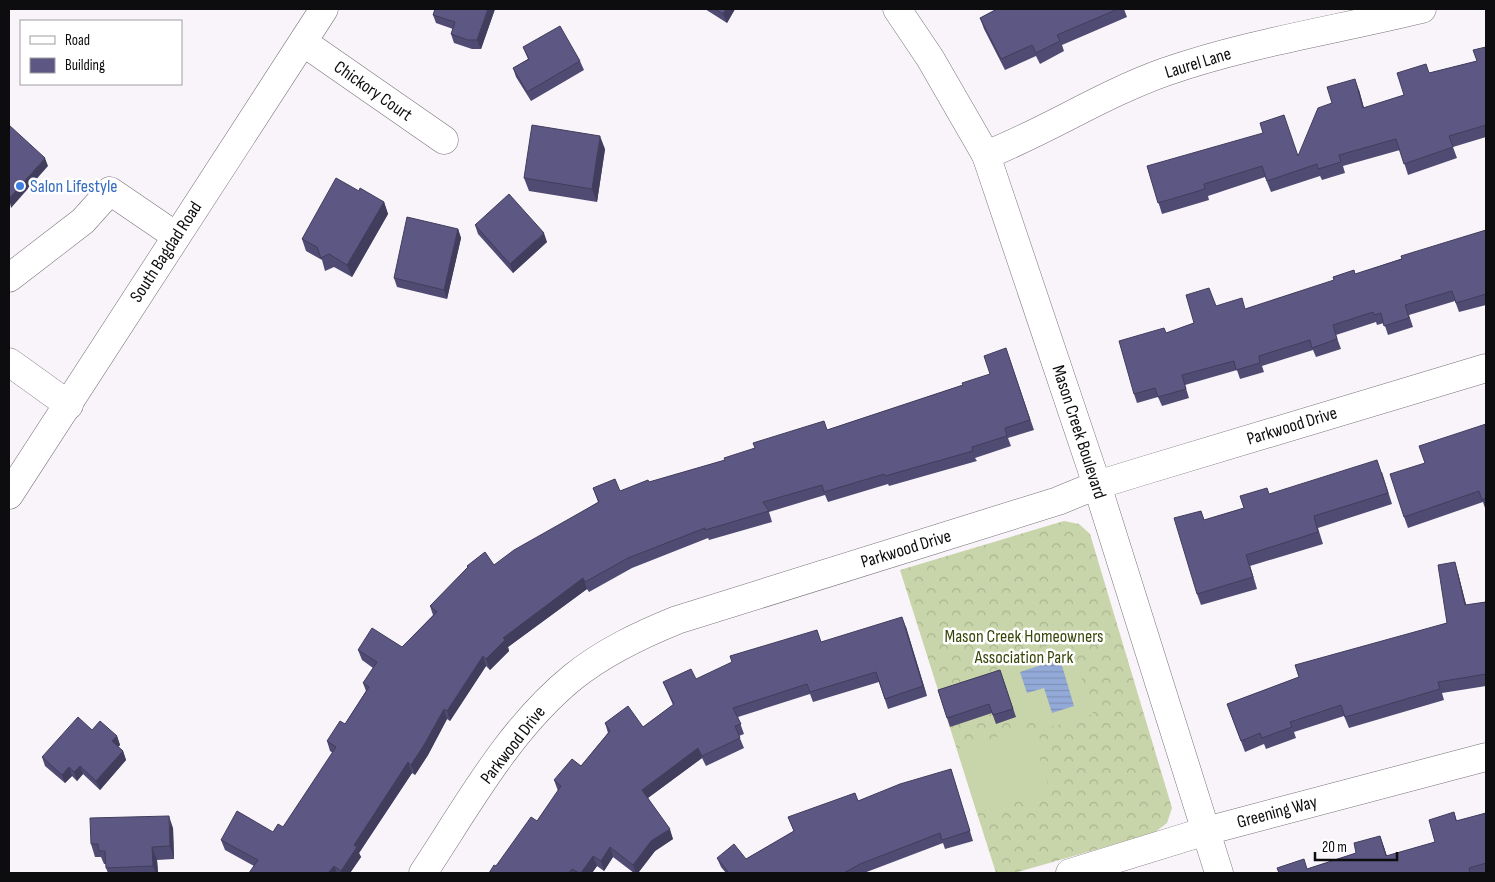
<svg xmlns="http://www.w3.org/2000/svg" width="1495" height="882" viewBox="0 0 1495 882" font-family="'Sofia Sans Condensed',sans-serif">
<defs>
<pattern id="forest-crowns" width="20" height="18" patternUnits="userSpaceOnUse" patternTransform="scale(1.25)"><rect width="20" height="18" fill="#c8d4a9"/><path d="M2 6a3 3 0 1 1 6 0M12 15a3 3 0 1 1 6 0" fill="none" stroke="#abb590"/></pattern>
<pattern id="water-rules" width="6" height="5" patternUnits="userSpaceOnUse" patternTransform="scale(1.25)"><rect width="6" height="5" fill="#93aad8"/><path d="M0 2.5h6" fill="none" stroke="#7e91b8"/></pattern>
</defs>
<rect width="100%" height="100%" fill="#f9f4fa"/>
<path fill="url(#forest-crowns)" d="M1064,521L1079,524L1090,534L1172,808L1167,823L1154,833L1014,873H996L900,570Z"/>
<g fill="#c8d4a9">
<path d="M1069,639L1093,714L1041,730L1036,714L1015,721L996,662Z"/>
<path d="M1030,727L1050,791L977,813L957,749Z"/>
</g>
<path fill="url(#water-rules)" d="M1060,659L1074,706L1052,713L1044,688L1027,693L1020,672Z"/>
<g fill="none" stroke-linecap="round" stroke-linejoin="round">
<g stroke="#777378" stroke-width="29">
<g id="minor">
<path d="M897,9L930,58L986,155L1097,485L1219,873"/>
<path d="M303,42L444,140"/>
<path d="M986,155C1047,131 1103,94 1165,72C1248,43 1336,30 1422,9"/>
<path d="M9,278L83,221L110,191L176,236"/>
<path d="M9,362L69,405"/>
<path d="M423,873C468,805 509,729 573,677C604,652 640,635 677,620L1058,501L1097,485L1146,470L1486,368"/>
<path d="M1070,873L1206,831L1486,757"/>
</g>
</g>
<g stroke="#777378" stroke-width="29">
<path id="major" d="M9,495L324,9"/>
</g>
<use href="#minor" stroke="#fff" stroke-width="28"/>
<use href="#major" stroke="#fff" stroke-width="28"/>
</g>
<g fill="#504b72">
<path d="M435,9H495L481,49H472L454,43L451,34L453,29L436,23L433,15Z"/>
<path d="M705,9H735L727,23Z"/>
<path d="M997,9H1124L1127,17L1062,45L1064,51L1040,64L1036,56L1005,70L984,29L980,18Z"/>
<path d="M523,47L580,61L584,70L531,101L516,77L513,68L528,59Z"/>
<path d="M1486,47V137L1453,147L1457,158L1408,175L1400,150L1343,166L1345,173L1322,180L1320,176L1271,192L1265,177L1208,196L1209,200L1162,214L1147,166L1298,156L1332,103L1359,90L1364,108L1404,95L1429,73L1477,61Z"/>
<path d="M605,149L597,202L529,191L524,178Z"/>
<path d="M359,191L384,202L388,214L352,277L334,267L325,271L322,260L306,251L302,239Z"/>
<path d="M475,225L547,242L513,273L478,234Z"/>
<path d="M458,229L461,238L447,299L397,287L394,278Z"/>
<path d="M1486,230V305L1459,312L1455,301L1409,315L1413,327L1388,335L1384,323L1377,325L1376,322L1336,335L1341,349L1316,357L1313,350L1262,366L1264,372L1240,379L1237,370L1185,385L1189,398L1162,406L1158,397L1137,403L1134,394L1166,333L1194,323L1216,306L1246,309L1356,274Z"/>
<path d="M1006,348L1034,430L1008,438L1011,446L975,458L977,461L889,486L888,484L828,502L825,495L769,512L772,522L709,540L708,538L632,568L589,592L587,589L508,647L509,651L490,670L486,666L450,721L447,719L428,755L415,775L412,773L359,853L361,857L350,873H249L254,866L225,850L221,840L273,832L283,827L333,753L330,751L327,741L345,724L366,691L363,683L373,668L362,660L358,650L402,647L433,615L430,606L468,568L467,566L494,565L598,502L593,488L620,491L827,430L963,385L990,374Z"/>
<path d="M1486,424V511L1483,502L1408,528L1404,517L1425,463Z"/>
<path d="M1382,472L1392,504L1318,528L1323,544L1250,566L1257,589L1201,605L1197,594L1201,511L1204,520L1244,508L1269,494Z"/>
<path d="M1458,573L1466,605L1486,602V686L1442,693L1444,700L1349,728L1344,716L1294,732L1296,738L1266,749L1264,744L1245,752L1227,704L1299,677L1447,623Z"/>
<path d="M906,627L927,696L888,709L879,682L813,702L810,694L738,717L744,734L739,736L744,748L706,766L702,758L648,798L673,839L655,851L638,873H634L613,857L604,871L597,866L592,873H489L537,821L558,791L554,780L581,766L608,733L605,723L643,727L673,705L663,682L696,679L822,642Z"/>
<path d="M1000,670L1016,717L996,724L992,713L950,727L938,690Z"/>
<path d="M92,730L117,736L120,745L118,747L123,751L126,760L100,790L83,774L77,781L72,776L65,783L45,766L42,757Z"/>
<path d="M951,769L973,841L945,849L943,843L864,873H726L721,867L717,858L746,859L794,831L788,817L858,801Z"/>
<path d="M1454,812L1457,821L1486,813V873H1279L1307,869L1356,853L1380,836L1387,856L1435,842Z"/>
<path d="M173,828L174,859L157,860L158,873H108L106,868V864H104L101,857H95L91,844Z"/>
</g>
<g fill="#413d5c">
<path d="M488,9H495L481,49L477,40Z"/>
<path d="M726,9H735L727,23L723,14Z"/>
<path d="M1355,79L1359,90L1367,119L1363,108Z"/>
<path d="M600,136L605,149L597,202L592,189Z"/>
<path d="M45,158L48,166L11,208L9,198Z"/>
<path d="M384,202L388,214L352,277L347,265Z"/>
<path d="M458,229L461,238L447,299L444,290Z"/>
<path d="M544,233L547,242L513,273L510,264Z"/>
<path d="M1246,555L1250,566L1257,589L1253,577Z"/>
<path d="M1455,562L1458,573L1469,616L1465,605Z"/>
<path d="M583,578L587,589L508,647L509,651L490,670L486,659L503,638Z"/>
<path d="M902,617L906,627L927,696L923,686Z"/>
<path d="M483,656L486,666L450,721L447,711Z"/>
<path d="M444,709L447,719L428,755L415,775L411,765Z"/>
<path d="M117,736L120,745L115,750L112,741Z"/>
<path d="M698,748L702,758L645,800L642,790Z"/>
<path d="M123,751L126,760L100,790L96,781Z"/>
<path d="M408,762L412,773L359,853L361,857L350,873H342L341,871L354,845Z"/>
<path d="M80,766L83,774L77,781L74,772Z"/>
<path d="M69,767L72,776L65,783L62,775Z"/>
<path d="M169,816L173,828L174,859L170,846Z"/>
<path d="M670,829L673,839L655,851L638,873H636L633,865L651,841Z"/>
<path d="M1380,836L1384,847L1390,867L1386,856Z"/>
<path d="M152,847L157,860L158,873H156L153,866Z"/>
<path d="M610,847L613,857L604,871L601,861Z"/>
<path d="M593,856L597,866L592,873H581Z"/>
<path d="M334,866L337,873H328Z"/>
</g>
<g fill="#5d5784" stroke="#413d5c">
<path d="M435,9H488L477,40H468L451,34L455,22L433,15Z"/>
<path d="M715,9H726L723,14Z"/>
<path d="M997,9H1118L1057,35L1060,41L1036,53L1032,45L1001,59L980,18Z"/>
<path d="M560,26L580,61L527,92L513,68L529,59L523,47Z"/>
<path d="M1486,47V125L1449,136L1453,147L1404,164L1396,139L1339,155L1341,162L1318,169L1317,164L1267,181L1262,166L1204,184L1205,189L1158,203L1147,166L1263,133L1260,123L1284,115L1298,156L1318,108L1332,103L1327,87L1355,79L1363,108L1404,95L1397,73L1426,64L1429,73L1477,61L1473,50Z"/>
<path d="M9,125L45,158L9,198Z"/>
<path d="M532,125L600,136L592,189L524,178Z"/>
<path d="M336,178L359,191L360,188L384,202L347,265L329,254L321,258L317,247L302,239Z"/>
<path d="M509,194L544,233L510,264L475,225Z"/>
<path d="M407,217L458,229L444,290L394,278Z"/>
<path d="M1486,230V294L1456,303L1452,291L1405,305L1409,318L1384,326L1381,313L1374,315L1373,312L1333,325L1337,339L1312,348L1310,340L1259,356L1260,363L1236,370L1234,361L1182,375L1186,389L1158,397L1155,388L1134,394L1119,341L1164,328L1166,333L1194,323L1186,295L1209,288L1216,306L1242,298L1245,309L1334,280L1333,277L1354,270L1355,274L1402,259L1401,256L1463,237Z"/>
<path d="M1006,348L1030,420L1005,428L1007,436L972,447L973,451L885,476L884,474L824,492L822,485L763,502L769,511L705,530V528L628,558L585,582L583,578L503,638L505,640L486,659L483,656L447,711L444,709L424,745L411,765L408,762L354,845L357,847L341,871L334,866L328,873H249L258,860L221,840L237,811L273,832L278,824L283,827L336,747L327,741L340,721L345,724L369,687L363,683L377,662L358,650L372,628L402,647L437,612L430,606L468,567L467,566L485,552L494,565L514,550L599,502L593,488L615,479L620,491L648,480L649,482L725,460L724,458L755,448L753,443L824,421L827,430L963,385L962,383L990,374L984,356Z"/>
<path d="M1486,424V498L1482,500L1479,491L1404,517L1390,474L1425,463L1419,446Z"/>
<path d="M1377,460L1388,493L1314,516L1318,532L1246,555L1253,577L1197,594L1174,518L1201,511L1204,520L1244,508L1240,496L1267,488L1269,494Z"/>
<path d="M1455,562L1465,605L1486,602V674L1438,682L1440,689L1345,717L1341,705L1290,722L1292,727L1262,738L1260,733L1241,741L1227,704L1299,677L1295,665L1447,623L1438,565Z"/>
<path d="M902,617L923,686L885,699L876,672L810,692L807,684L733,708L741,724L735,726L740,738L702,756L698,748L642,790L670,829L651,841L633,865L610,847L601,861L593,856L581,873H579L572,869L569,873H489L494,865L496,866L531,817L537,821L561,786L554,780L572,759L581,766L610,731L605,723L628,706L643,727L674,704L663,682L691,669L696,679L732,662L730,656L817,630L821,642Z"/>
<path d="M1000,670L1013,709L993,715L989,704L947,718L938,690Z"/>
<path d="M78,717L92,730L100,721L117,736L112,741L123,751L96,781L80,766L74,772L69,767L62,775L42,757Z"/>
<path d="M951,769L970,831L942,840L940,833L860,864L844,873H729L717,858L734,844L746,859L794,831L788,817L855,793L858,801L900,784Z"/>
<path d="M1454,812L1456,821L1486,813V863L1469,868L1470,873H1279L1277,868L1304,859L1307,869L1356,853L1354,843L1380,836L1386,856L1435,842L1429,820Z"/>
<path d="M169,816L170,846L152,847L153,866L106,868L105,851H99L98,844H91L90,818Z"/>
</g>
<circle fill="#3f7fe0" stroke="#fff" stroke-width="2" cx="20" cy="186" r="5"/>
<g text-anchor="middle" dominant-baseline="central" stroke-width="5" stroke-linejoin="round" paint-order="stroke">
<g font-size="18" fill="#0d0c0e" stroke="#fff">
<text transform="translate(1198 63) rotate(-17)">Laurel Lane</text>
<text transform="translate(373 91) rotate(35)">Chickory Court</text>
<text transform="translate(166 252) rotate(-57)">South Bagdad Road</text>
<text transform="translate(1292 426) rotate(-17)">Parkwood Drive</text>
<text transform="translate(1079 432) rotate(72)">Mason Creek Boulevard</text>
<text transform="translate(906 549) rotate(-17)">Parkwood Drive</text>
<text transform="translate(513 745) rotate(-52)">Parkwood Drive</text>
<text transform="translate(1277 812) rotate(-15)">Greening Way</text>
</g>
<g font-size="18" fill="#366cbe" stroke="#fff" text-anchor="start">
<text x="30" y="186">Salon Lifestyle</text>
</g>
<g font-size="18" fill="#39460a" stroke="#fff">
<text x="1024" y="636">Mason Creek Homeowners<tspan x="1024" dy="21">Association Park</tspan></text>
</g>
</g>
<rect width="1495" height="882" fill="none" stroke="#0d0c0e" stroke-width="20"/>
<rect x="20" y="20" width="162" height="65" fill="#ffffff" stroke="#9e9e9f"/>
<rect x="30" y="36" width="25" height="8" fill="#ffffff" stroke="#9e9e9f"/>
<text x="65" y="45" font-size="15" fill="#0d0c0e">Road</text>
<rect x="30" y="58" width="25" height="15" fill="#5d5784" stroke="#9e9e9f"/>
<text x="65" y="70" font-size="15" fill="#0d0c0e">Building</text>
<path d="M1315 852v8h82v-8" fill="none" stroke="#0d0c0e" stroke-width="2.5"/>
<text x="1322" y="852" font-size="15" fill="#0d0c0e" stroke="#ffffff" stroke-width="4" paint-order="stroke">20 m</text>
</svg>
